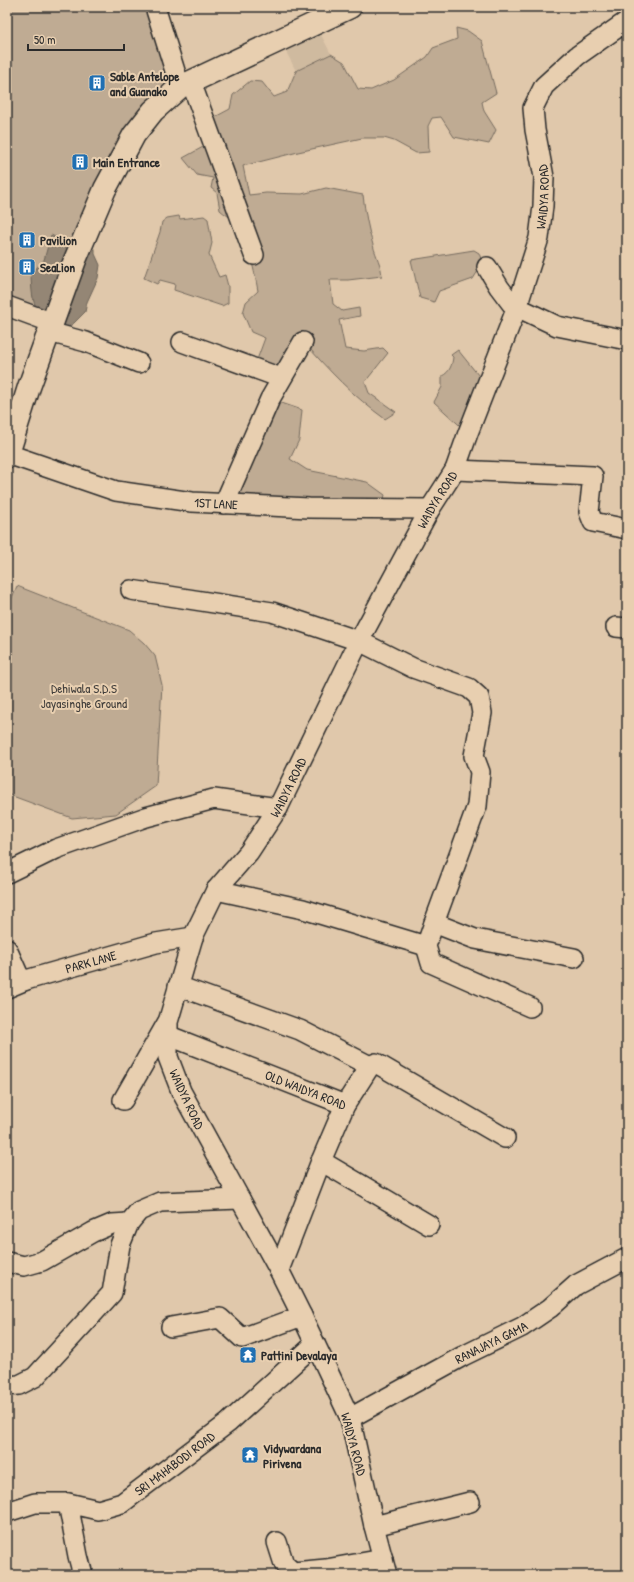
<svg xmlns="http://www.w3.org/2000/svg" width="634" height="1582" viewBox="0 0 634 1582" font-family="'Patrick Hand',sans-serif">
<rect width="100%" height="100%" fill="#e0c8ab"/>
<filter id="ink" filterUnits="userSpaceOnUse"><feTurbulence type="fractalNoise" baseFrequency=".025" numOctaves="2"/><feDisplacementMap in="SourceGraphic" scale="8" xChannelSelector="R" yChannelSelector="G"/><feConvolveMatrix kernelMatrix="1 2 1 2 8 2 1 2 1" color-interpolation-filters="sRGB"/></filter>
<g filter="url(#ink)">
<path fill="#cfba9f" d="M315,23L331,54L296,71L280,40Z"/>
<g fill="#bfab93" stroke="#756b5f">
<path d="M7,7H155L180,87L153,111L53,323L7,306Z"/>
<path d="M456,28L468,31L482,41L496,93L482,102L484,111L496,130L489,144L454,137L441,117L432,118L428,126L429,152L416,153L394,141L384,138H362L298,152L243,166L249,195L266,193L302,194L326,188L363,195C365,212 368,229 373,245C376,257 381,264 382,276L348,280H330L333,304L342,311L359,308L360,316L339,320L345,349L364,351L383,348L388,353L365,382L369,393L396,412L385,419C353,396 329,371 304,342L281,378L254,368L265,338L251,332L243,313L246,302L258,291C254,268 248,241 235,222C231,217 224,214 220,210L217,193L211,188L213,178L197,175L183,158L203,147L214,132L215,117L230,109L233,95L250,81L262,82L274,97L287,92L296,71L331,54L344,62L358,89L371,90L394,80L427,57L433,48L457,39Z"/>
<path d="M179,216L180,219L204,216L208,219L212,243L209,255L219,277L225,275L228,286V303L222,306L174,290L175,284L160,280L157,284L144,278L160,232L162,222L167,218Z"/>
<path d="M474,250L479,253L484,268L478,271L473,279L439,291L434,302L420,298L411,260Z"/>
<path d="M458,350L487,386L468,433L434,402L442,387V376C450,372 452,365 453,357L451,355Z"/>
<path d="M270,399L302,410L299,440L290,459L307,470L367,482L385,495L381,509L224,504Z"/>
<path d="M17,586L129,630L144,643L155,656L162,685L156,786L116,814L72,818L7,794V609Z"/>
</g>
<path fill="#948675" stroke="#6a6257" d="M51,235L59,239L61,245L69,250L85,245L91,251L95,249V254L100,265L98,278L87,302L85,312L74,323L61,332C35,309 32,310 31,274L44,260Z"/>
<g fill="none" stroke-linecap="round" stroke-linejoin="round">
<g stroke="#2b2b2b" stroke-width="22">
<g id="minor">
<path d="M155,7L180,87"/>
<path d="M191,82L254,255"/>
<path d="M487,267L499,287L511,303L517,307L557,326L627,340"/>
<path d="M7,306L53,323"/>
<path d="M49,332L86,342L139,363"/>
<path d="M182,342L281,378"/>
<path id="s1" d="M8,454L116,491L192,502L309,508L430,509"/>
<path d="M455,470L593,476L589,512L593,522L627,529"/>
<path d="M224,504L270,399L303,342"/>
<path d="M131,590L272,612L359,641L413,668L469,688L479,697L482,713L474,756L480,772L477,806L434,923L426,946L431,963L530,1007"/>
<path d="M616,627L627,628"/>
<path d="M7,873L56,849L146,817L214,799L278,808"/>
<path d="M216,890L303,909L426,946"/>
<path d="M434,923L475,939L574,958"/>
<path d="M7,949L19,976L26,980"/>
<path d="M178,986L300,1030L370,1066"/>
<path id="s2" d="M7,988L26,980L156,943L193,937"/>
<path id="s3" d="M167,1035L345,1105"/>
<path d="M123,1100L167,1023"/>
<path d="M321,1161L429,1225"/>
<path d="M7,1262L24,1266L42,1261L93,1232L112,1224L129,1223"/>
<path d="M279,1270L321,1161L345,1105L370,1066L376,1063L505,1138"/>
<path d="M171,1327L220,1318L242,1338L302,1316"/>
<path d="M7,1386L19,1385L35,1377L112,1293L120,1245L129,1223L139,1211L160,1202L240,1199"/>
<path id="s4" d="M350,1418L463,1356L522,1327L550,1308L576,1285L627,1258"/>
<path d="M68,1503L78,1556L83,1575"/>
<path id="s5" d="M7,1512L35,1503H68L98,1510L122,1503L228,1423L315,1344"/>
<path d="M374,1526L470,1502"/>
<path d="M277,1542L284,1564L293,1572L326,1569L383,1559"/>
<path id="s6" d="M387,1575L374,1526L350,1418L302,1316L279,1270L181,1091L168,1057V1022L193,937L216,890L249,852L278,808L359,641L430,509L455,470L468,433L517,307L539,238L543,206L544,177L535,130L533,108L544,86L577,56L627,21"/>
</g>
</g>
<g stroke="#2b2b2b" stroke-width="25">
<path id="major" d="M7,457L29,387L75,260L105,189L134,135L153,111L180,87L350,7"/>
</g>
<use href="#minor" stroke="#e8cfb0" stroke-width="19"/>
<use href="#major" stroke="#e8cfb0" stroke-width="22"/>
</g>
</g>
<defs>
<g id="building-square" transform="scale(0.9)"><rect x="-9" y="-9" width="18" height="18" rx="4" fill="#1f6fb2" stroke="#e8cfb0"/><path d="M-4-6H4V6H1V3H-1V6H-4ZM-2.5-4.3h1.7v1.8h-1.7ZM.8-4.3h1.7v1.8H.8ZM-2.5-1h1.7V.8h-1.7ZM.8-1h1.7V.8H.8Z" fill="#fff"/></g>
<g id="temple-square" transform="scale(0.9)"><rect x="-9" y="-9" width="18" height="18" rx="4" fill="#1f6fb2" stroke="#e8cfb0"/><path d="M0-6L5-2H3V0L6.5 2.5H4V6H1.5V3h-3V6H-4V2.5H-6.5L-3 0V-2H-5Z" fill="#fff"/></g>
</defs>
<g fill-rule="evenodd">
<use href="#building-square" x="97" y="83"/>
<use href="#building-square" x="80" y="162"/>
<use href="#building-square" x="27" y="240"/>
<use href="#building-square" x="27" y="267"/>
<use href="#temple-square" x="248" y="1355"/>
<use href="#temple-square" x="250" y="1455"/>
</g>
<g text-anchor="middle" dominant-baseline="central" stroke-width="4" stroke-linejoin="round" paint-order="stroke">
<g font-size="13" font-weight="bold" fill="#2b2b2b" stroke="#e8cfb0" text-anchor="start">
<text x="110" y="76">Sable Antelope<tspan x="110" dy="15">and Guanako</tspan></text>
<text x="93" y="162">Main Entrance</text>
<text x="40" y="240">Pavilion</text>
<text x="40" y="267">SeaLion</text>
<text x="261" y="1355">Pattini Devalaya</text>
<text x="263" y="1448">Vidywardana<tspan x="263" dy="15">Pirivena</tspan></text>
</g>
<g font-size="13" fill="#2b2b2b" stroke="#e8cfb0">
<text stroke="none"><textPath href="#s6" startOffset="1515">WAIDYA ROAD</textPath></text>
<text stroke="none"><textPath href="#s6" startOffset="1192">WAIDYA ROAD</textPath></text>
<text stroke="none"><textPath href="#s1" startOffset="215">1ST LANE</textPath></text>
<text stroke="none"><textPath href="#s6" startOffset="868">WAIDYA ROAD</textPath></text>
<text stroke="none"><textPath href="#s2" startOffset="88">PARK LANE</textPath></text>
<text stroke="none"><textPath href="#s3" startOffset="149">OLD WAIDYA ROAD</textPath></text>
<text transform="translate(187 1099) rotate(65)">WAIDYA ROAD</text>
<text stroke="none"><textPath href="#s4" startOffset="160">RANAJAYA GAMA</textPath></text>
<text transform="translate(354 1444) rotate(75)">WAIDYA ROAD</text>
<text stroke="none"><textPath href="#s5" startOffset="184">SRI MAHABODI ROAD</textPath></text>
</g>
<g font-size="13" fill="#413e3b" stroke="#e8cfb0">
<text x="84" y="688">Dehiwala S.D.S<tspan x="84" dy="15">Jayasinghe Ground</tspan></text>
</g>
</g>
<rect width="634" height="1582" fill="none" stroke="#e8cfb0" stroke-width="24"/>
<rect x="12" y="12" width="610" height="1558" fill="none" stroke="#2b2b2b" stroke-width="1.5" filter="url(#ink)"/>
<path d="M28 44v6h96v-6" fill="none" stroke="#2b2b2b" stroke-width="2"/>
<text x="34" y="44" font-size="12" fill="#2b2b2b" stroke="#e8cfb0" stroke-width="3" paint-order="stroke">50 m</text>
</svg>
